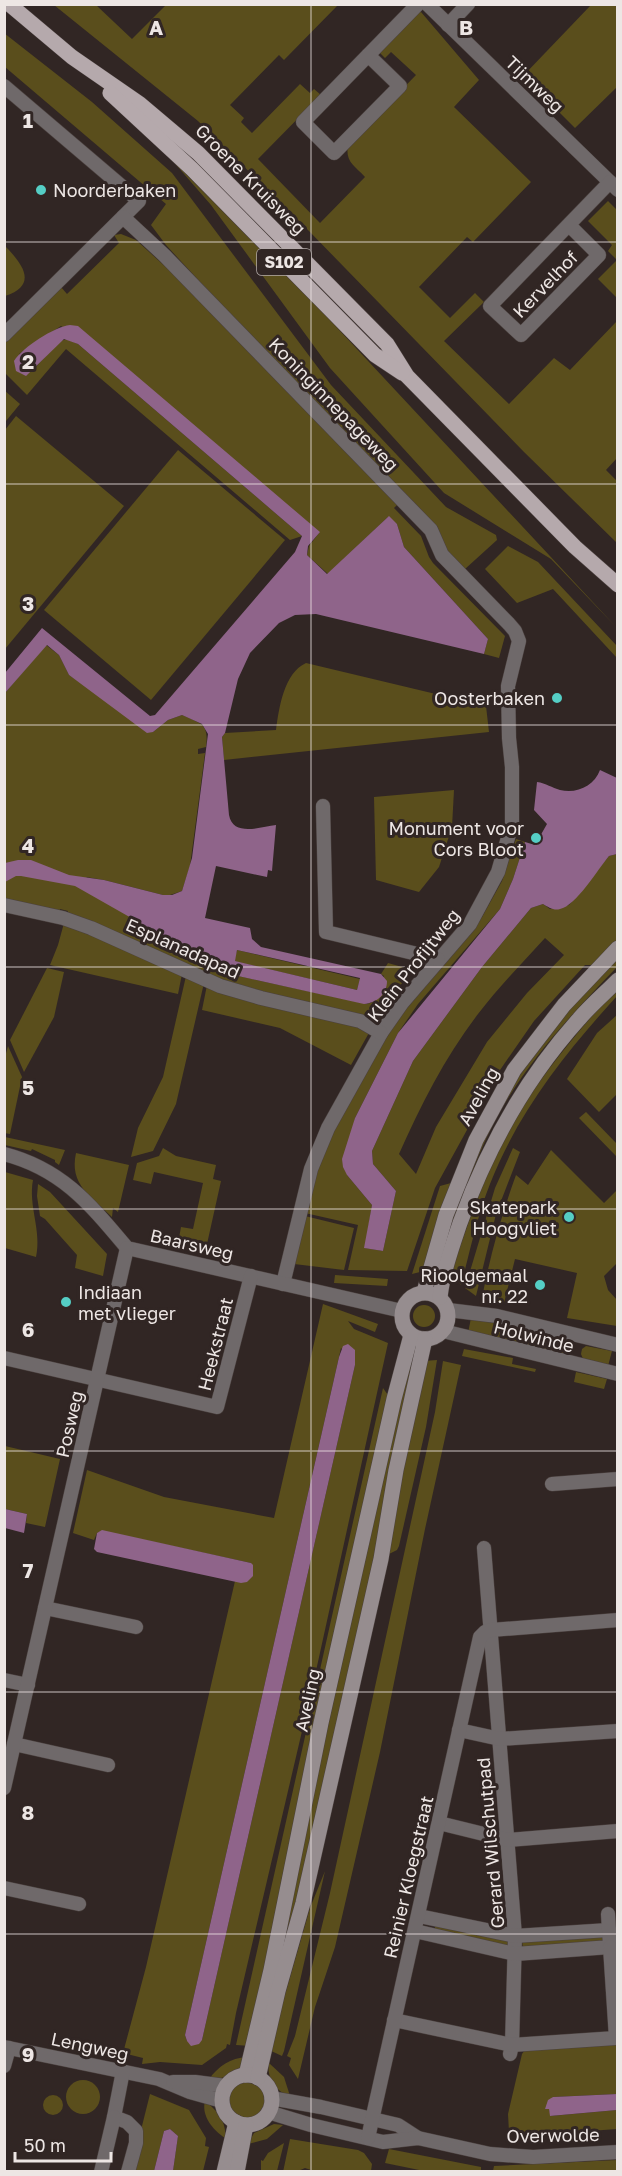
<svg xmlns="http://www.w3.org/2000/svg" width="622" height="2176" viewBox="0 0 622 2176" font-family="'Golos Text',sans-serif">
<rect width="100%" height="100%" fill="#312624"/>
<g fill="#5a4e1c" fill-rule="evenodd">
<path d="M194,4L338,5L284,60L279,55L230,105L244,118L241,122L252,133L300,84L310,93L314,89L321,95L258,159L320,223L365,177C354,165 345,162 348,145L416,75L391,52L385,58L379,52L415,14L421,12L479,80L454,107L531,182L473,242L467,237L419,287L450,318L475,293L484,302L444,341L509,404L554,358L570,370L617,321V458L606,470L617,481V543L524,452L309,231L198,121L54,5H96L132,39L166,5H190L192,6Z"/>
<path d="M591,5H617V87L575,128L523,76Z"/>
<path d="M4,33L92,102L172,173L331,385L446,507L496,535L497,540L465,569L445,548L437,526L269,357L166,245L151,225L166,204L5,67Z"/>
<path d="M171,159L328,318L617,628L551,559L444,493L330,368L211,205Z"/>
<path d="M608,201L617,210V298L598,279L617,260L608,251L612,245L588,221Z"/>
<path d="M121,234L136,240L190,289L398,504L394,508L421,536L429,557L433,563L505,636L499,658L484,654L488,639L404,547L397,524L388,517L328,574L307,555L309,546L319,533L61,326L19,354L32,371L60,341L67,339L78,344L302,536L290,540L66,349L27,395L5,373L4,344L61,287L67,294L119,243L114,235Z"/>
<path d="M4,245C21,262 40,285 5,296Z"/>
<path d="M4,390L20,404L6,421L5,419Z"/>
<path d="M16,416L124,506L5,649V430Z"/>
<path d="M178,450L285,540L151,700L44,610Z"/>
<path d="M508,546L538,562L617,646V658L553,589L517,603L485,569Z"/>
<path d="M46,645L59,655L69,675L153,732L168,720L182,715C202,724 209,724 206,747L198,749V754L205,753L190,866L182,891L167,896L104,880L86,877L163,936L206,964L229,974L367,1004L373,1002L384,976L381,974L388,963L413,970L384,1005L375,1023L223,983L67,915L68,911L60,909L59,913L5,901V693Z"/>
<path d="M306,663L486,706L489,732L224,760L222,737L225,733L276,730C279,708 284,673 306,663Z"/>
<path d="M454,790L452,827L439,867L419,892L376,880L374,797Z"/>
<path d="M516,839L525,842L513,879L500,909L418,1004L398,1033L355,1118L347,1175L372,1205L365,1248L383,1251L396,1191L373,1164L372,1151L413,1061L482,967L531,908L543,904L550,909L569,905L609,856L617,854V942L594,965H585L534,1021L500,1070L435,1188L407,1271L348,1270L358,1225L305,1213L322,1152L381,1042L417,991L482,917L502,881ZM545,938L564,955L527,993L487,1042L436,1127L416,1174L399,1154C421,1105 445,1057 478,1014C499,987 522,963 545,938Z"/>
<path d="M64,923L182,974L178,994L50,965L58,945Z"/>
<path d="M237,950L360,979L357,990L234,961Z"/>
<path d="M617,953V967C572,1014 526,1062 495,1121C470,1168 456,1220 439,1270H433L464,1175L535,1047Z"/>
<path d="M47,968L64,972L54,1017L24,1072L10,1040Z"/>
<path d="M186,976L204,983L176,1104L153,1151L131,1157L138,1128L163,1077Z"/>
<path d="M207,985L326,1016L370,1031L351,1065L280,1028L202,1010Z"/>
<path d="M617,987V996C566,1052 518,1112 490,1184C477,1217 470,1251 461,1285L450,1276C467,1226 484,1175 510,1128C539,1076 578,1032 617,987Z"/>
<path d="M617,1015V1094L599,1112L567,1079L597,1033Z"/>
<path d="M8,1046L22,1077L10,1134L4,1133V1061Z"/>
<path d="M586,1112L617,1144V1157L579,1118Z"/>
<path d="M5,1137L65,1150L59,1165L55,1162V1160L32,1149L31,1151L5,1145Z"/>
<path d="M163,1148L176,1156L216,1165L213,1179L221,1181L207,1244L179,1238L181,1227L193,1229L203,1183L154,1172L151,1184L133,1180L137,1163L159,1156Z"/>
<path d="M513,1148L520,1152L496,1214L476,1296L465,1288L495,1188Z"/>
<path d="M551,1150L604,1203L617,1190V1263L604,1276L608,1290L617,1300V1326L567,1318L577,1273L515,1259L504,1303L482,1298C490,1256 501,1216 516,1175L528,1185Z"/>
<path d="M76,1153L129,1165L118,1212L113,1208L112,1217C91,1196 69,1185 76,1153Z"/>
<path d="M5,1172L33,1180C28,1206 42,1231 36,1257L5,1248Z"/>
<path d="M451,1183L424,1271L412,1274L440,1186Z"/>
<path d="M38,1184L50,1192L107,1254L103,1276L75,1268L77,1255L45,1219L40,1216L37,1196Z"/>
<path d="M305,1216L354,1228L344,1270L294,1264Z"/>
<path d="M335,1275L388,1279L387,1286L334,1283Z"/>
<path d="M323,1304L378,1324L375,1332L348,1321L354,1329L388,1343L314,1680L236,2013L230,2045L227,2044L226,2048L202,2065L160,2062L142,2064L143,2058L123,2053L146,1967L235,1581L247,1582L251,1563L102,1531L97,1533L94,1540L73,1533L87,1470L164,1497L274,1518ZM341,1348L355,1365L202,2040L187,2041L185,2035Z"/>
<circle cx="424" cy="1316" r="11"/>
<path d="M471,1318L566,1340L571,1344L572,1349L566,1355L468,1333Z"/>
<path d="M586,1346L612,1351L608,1366L583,1359L581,1354L582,1349Z"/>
<path d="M464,1349L513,1358L512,1364L536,1369L535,1372L462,1356Z"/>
<path d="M409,1357L417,1360L384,1519L293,1919L268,2000Z"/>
<path d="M437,1360L426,1427L399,1546L397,1550L387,1555L424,1361Z"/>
<path d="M443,1361L461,1365L425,1529L380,1752L335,1947L315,2007L298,2079L289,2065L291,2058L287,2056L295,2036L330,1893L435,1412Z"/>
<path d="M576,1372L607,1379L604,1389L574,1382Z"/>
<path d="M383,1388L390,1398L282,1877L251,2046L236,2045Z"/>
<path d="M5,1446L60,1459L45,1527L26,1523L27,1514L5,1509Z"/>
<path d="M325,1871L284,2051L282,2056L269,2050L310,1908Z"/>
<path d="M436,1923L513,1940L511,1949L434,1932Z"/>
<path d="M606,1934L607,1944L523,1949L522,1940Z"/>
<path d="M617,2041V2094L553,2097L545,2109H549L551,2116L617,2110V2129L522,2136L509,2132L508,2114L522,2054L525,2050Z"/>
<path d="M247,2057C241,2072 225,2080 209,2079C219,2066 230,2058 247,2057Z"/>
<path d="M269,2063L284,2077L290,2096C276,2092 266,2077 269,2063Z"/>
<circle cx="83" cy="2097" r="17"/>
<circle cx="247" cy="2101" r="19"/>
<path d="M150,2094L189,2110L206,2138L205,2146L209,2147L203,2171H173L178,2136L170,2129L164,2131L154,2171L134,2172L141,2130Z"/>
<circle cx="53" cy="2105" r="10"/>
<path d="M205,2101C217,2110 227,2123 225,2138C213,2130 201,2116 205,2101Z"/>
<path d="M274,2124L283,2125L267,2139L248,2144L254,2133Z"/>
<path d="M290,2139L358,2150L364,2153L372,2164L371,2171L317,2172L305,2168L298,2171L283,2172Z"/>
<path d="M284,2143L277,2171H261V2160L263,2161L268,2153Z"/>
<path d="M389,2149L481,2167V2171H424L385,2163Z"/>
<path d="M617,2160V2171H493L494,2166Z"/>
</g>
<g fill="#8f648a" fill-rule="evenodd">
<path d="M70,325L78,326L320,532L308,546L307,555L327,574L389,516L397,524L404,547L488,639L484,654L316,614L295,615L279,623L250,653L238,679L225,733L222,737L229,815C233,837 260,827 276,825L272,871L268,870L267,877L216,866L205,918L250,928L252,939L261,947L381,974L387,981C387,994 377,1003 364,1004L229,974L206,964L163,936L75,886L21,876H16L5,882V863L18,860H31L69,875L104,880L163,895H172L182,891L192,858L208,734L202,724L182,715L168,720L153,732L147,733L69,675L59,655L47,645L5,693V673L42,628L150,716L155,715L295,552L302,536L78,344L64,339L26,376L16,371L14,361C23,347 54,327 70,325ZM237,950L360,978L357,990L235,961Z"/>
<path d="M600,770L617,778V854L609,856C598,869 576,906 560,909C554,911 548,907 543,904L531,908L482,967L413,1061L372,1151L373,1164L396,1191L383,1251L364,1248L372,1205L347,1175L343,1167L342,1159L355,1118L398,1033L500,909L513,879L525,842L535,845L547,824L534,810L537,782C546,783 552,788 560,790C577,794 594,786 600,770Z"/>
<path d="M348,1344L355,1350V1365L202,2040L199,2044L191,2046L187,2041L185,2035L339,1357L343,1346Z"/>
<path d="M5,1509L27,1514L24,1533L5,1528Z"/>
<path d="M102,1530L251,1563L253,1565V1576L247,1582L241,1583L97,1552L94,1549L97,1533Z"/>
<path d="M617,2094V2110L550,2116L549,2109H545L548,2100L553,2097Z"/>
<path d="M170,2129L178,2136L173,2171H154L164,2131Z"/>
</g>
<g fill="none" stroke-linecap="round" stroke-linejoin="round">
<g stroke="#4b413f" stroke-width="15">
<g id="street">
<path d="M427,4L618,190"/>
<path d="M448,25L468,4"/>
<path d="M368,55L400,86L334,153L303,122L418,4"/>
<path d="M4,86L139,201L4,335"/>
<path d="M123,217L165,256L431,530L442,555L509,624L515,631L519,641L508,686L509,738L512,767V824L498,872L470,924L402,1003L381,1033L328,1128L311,1169L283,1284"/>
<path d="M569,225L599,255L521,335L490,306L610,182"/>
<path d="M323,806L326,932L438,959"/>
<path d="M4,905L63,918L91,928L220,986L261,998L360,1021L381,1033"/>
<path d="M4,1154C62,1169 90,1204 127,1248L402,1311"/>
<path d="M448,1310L497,1316L618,1345"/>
<path d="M443,1331L618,1374"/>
<path d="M4,1358L217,1407L251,1276"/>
<path d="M552,1484L618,1479"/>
<path d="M484,1548L515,1936L512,2045L510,2054"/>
<path d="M45,1608L136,1627"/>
<path d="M4,1680L28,1685"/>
<path d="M459,1730L500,1739L618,1731"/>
<path d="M14,1744L108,1765"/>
<path d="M4,1788L127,1248"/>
<path d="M439,1823L508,1840L618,1831"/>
<path d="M4,1888L79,1904"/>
<path d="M419,1916L515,1936L609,1930"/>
<path d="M415,1931L515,1954L610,1947L608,1914"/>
<path d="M394,2020L512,2045L616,2038L610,1947"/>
<path d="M4,2047L159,2079L190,2092L222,2101"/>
<path d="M4,2066L9,2048"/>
<path d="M123,2071L114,2117L127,2122L136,2131V2143L128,2172"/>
<path d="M173,2082H195L226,2086"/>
<path d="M271,2098L321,2107L398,2125L418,2138"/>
<path d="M268,2112L311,2125L383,2142L418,2138L490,2154L533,2157L618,2152"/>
<path d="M368,2138L480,1637L485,1632L491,1630L618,1620"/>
<path d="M101,2172L114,2117"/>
</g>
</g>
<g stroke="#4b413f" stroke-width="16">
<g id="secondary">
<path d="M424,1292L446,1215L476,1140L514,1070L564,1005L618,948"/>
<circle cx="425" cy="1316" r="23"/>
<path d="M440,1297C443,1272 452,1247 460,1223C487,1148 526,1078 579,1019C591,1005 605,993 618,980"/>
<path d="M246,2075L271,1970L321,1723L394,1399L411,1335"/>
<circle cx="247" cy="2100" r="25"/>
<path d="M258,2078L278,1991L303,1903L381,1559L396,1470L425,1339"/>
<path d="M224,2172L236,2122"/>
<path d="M237,2172L246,2125"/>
</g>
</g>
<g stroke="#4b413f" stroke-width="16">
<g id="primary">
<path d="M9,4L72,57L140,104L198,153L387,344L407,376L575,547L618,585"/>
<path d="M110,93L192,169L375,355L402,373"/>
</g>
</g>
<use href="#street" stroke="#6f696a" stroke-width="14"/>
<use href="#secondary" stroke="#968d8f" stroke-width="15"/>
<use href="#primary" stroke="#b5a9ac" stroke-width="15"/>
</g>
<path fill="none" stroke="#ede6e4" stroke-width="1.5" stroke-opacity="0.55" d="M311,4V2172M4,242H618M4,484H618M4,725H618M4,967H618M4,1209H618M4,1451H618M4,1692H618M4,1934H618"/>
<g fill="#55cec5" stroke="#312624" stroke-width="2">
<circle cx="41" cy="190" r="6"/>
<circle cx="557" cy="698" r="6"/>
<circle cx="536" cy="838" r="6"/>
<circle cx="569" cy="1217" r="6"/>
<circle cx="540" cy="1285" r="6"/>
<circle cx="66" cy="1302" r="6"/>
</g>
<g text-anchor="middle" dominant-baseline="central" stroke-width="6" stroke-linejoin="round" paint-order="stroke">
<rect fill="#312624" stroke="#b5acaa" stroke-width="1.5" x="257" y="249" width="54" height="26" rx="4.5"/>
<g font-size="16" font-weight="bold" fill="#ede6e4">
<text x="284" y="262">S102</text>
</g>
<g font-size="18" fill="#ede6e4" stroke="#312624">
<text transform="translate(535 84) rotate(44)">Tijmweg</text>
<text transform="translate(251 179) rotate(45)">Groene Kruisweg</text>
<text transform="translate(545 284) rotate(-46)">Kervelhof</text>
<text transform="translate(334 404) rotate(46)">Koninginnepageweg</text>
<text transform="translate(183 948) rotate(24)">Esplanadapad</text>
<text transform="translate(413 965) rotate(-52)">Klein Profijtweg</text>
<text transform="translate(478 1096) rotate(-61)">Aveling</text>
<text transform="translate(192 1244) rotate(13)">Baarsweg</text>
<text transform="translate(534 1336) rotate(14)">Holwinde</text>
<text transform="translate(215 1344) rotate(-76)">Heekstraat</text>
<text transform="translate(69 1424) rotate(-77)">Posweg</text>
<text transform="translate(307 1700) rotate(-78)">Aveling</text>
<text transform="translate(490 1843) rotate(-95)">Gerard Wilschutpad</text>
<text transform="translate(408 1877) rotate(-77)">Reinier Kloegstraat</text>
<text transform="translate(90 2046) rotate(12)">Lengweg</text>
<text transform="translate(553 2135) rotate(-1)">Overwolde</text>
</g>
<g font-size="18" fill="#ede6e4" stroke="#312624" text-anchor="end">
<text x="53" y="190" text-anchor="start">Noorderbaken</text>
<text x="545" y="698">Oosterbaken</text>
<text x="524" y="828">Monument voor<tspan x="524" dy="21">Cors Bloot</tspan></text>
<text x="557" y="1207">Skatepark<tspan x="557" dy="21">Hoogvliet</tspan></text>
<text x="528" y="1275">Rioolgemaal<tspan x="528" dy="21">nr. 22</tspan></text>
<text x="78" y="1292" text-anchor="start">Indiaan<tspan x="78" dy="21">met vlieger</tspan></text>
</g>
</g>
<g font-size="20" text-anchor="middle" font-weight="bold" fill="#ede6e4" stroke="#312624" stroke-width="6" stroke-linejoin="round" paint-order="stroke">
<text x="156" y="35">A</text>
<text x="466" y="35">B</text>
<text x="28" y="128">1</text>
<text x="28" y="369">2</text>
<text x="28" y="611">3</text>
<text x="28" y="853">4</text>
<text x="28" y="1095">5</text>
<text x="28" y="1337">6</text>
<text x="28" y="1578">7</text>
<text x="28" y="1820">8</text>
<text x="28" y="2062">9</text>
</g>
<rect width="622" height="2176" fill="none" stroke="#ede6e4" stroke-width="12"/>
<path d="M15 2152v9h96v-9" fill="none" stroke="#ede6e4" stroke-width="3"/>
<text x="24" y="2152" font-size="18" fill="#ede6e4" stroke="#312624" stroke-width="4.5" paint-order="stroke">50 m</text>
</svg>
